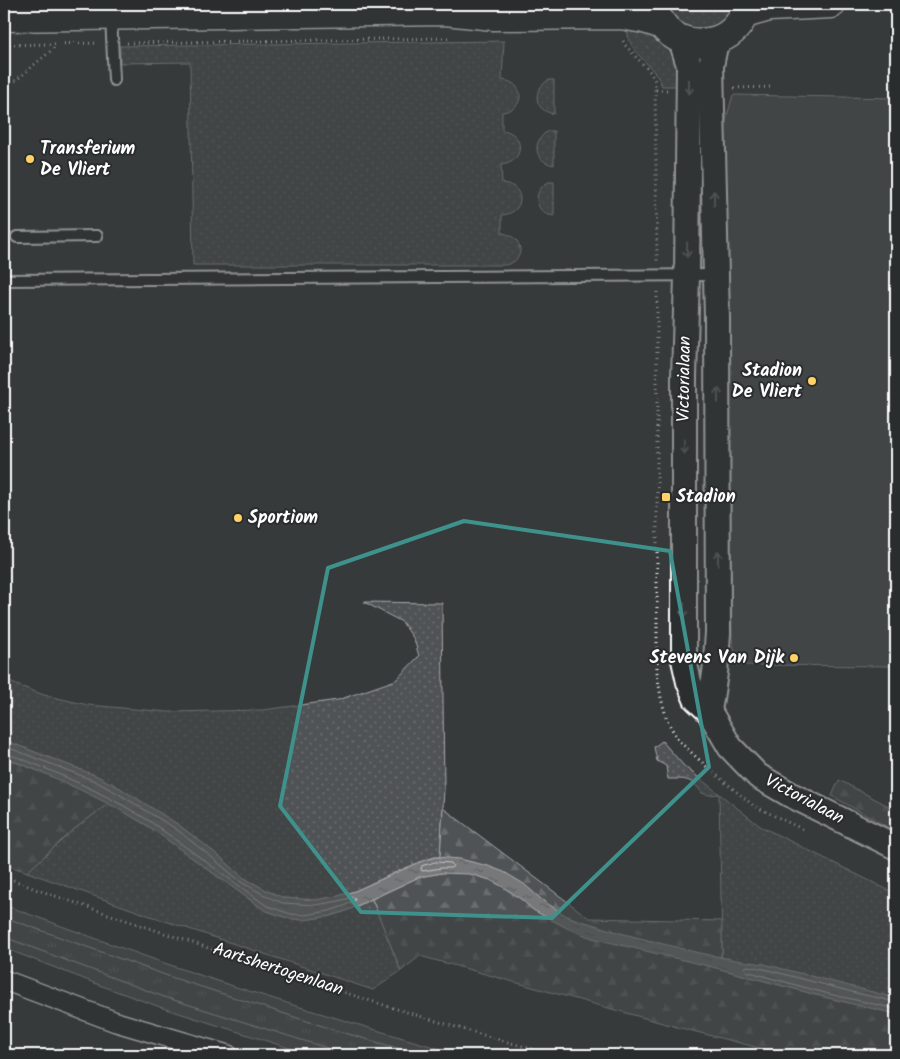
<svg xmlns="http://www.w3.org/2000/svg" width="900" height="1059" viewBox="0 0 900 1059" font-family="Kalam,sans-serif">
<defs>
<pattern id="grass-dots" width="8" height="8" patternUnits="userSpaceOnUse" patternTransform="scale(1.25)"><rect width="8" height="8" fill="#505354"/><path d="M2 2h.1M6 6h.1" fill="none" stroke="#6a6d6e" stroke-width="1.8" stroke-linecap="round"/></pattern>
<pattern id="forest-firs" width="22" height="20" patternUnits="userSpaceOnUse" patternTransform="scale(1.25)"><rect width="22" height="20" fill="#505354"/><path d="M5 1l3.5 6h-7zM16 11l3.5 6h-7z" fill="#6a6d6e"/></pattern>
<pattern id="park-tufts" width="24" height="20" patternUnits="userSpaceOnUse" patternTransform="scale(1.25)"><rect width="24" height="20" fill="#505354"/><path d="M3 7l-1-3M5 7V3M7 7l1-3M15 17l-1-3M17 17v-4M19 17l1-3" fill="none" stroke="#6a6d6e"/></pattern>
<pattern id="water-ripples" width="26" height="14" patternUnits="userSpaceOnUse" patternTransform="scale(1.25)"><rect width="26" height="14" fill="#767879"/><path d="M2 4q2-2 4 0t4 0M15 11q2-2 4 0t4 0" fill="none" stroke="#616262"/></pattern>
</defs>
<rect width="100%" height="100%" fill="#373a3b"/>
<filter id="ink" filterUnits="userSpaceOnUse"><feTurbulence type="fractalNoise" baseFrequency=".02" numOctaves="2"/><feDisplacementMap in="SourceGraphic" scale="10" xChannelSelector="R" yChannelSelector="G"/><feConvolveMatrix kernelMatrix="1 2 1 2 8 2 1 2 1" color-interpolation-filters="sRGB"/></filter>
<g filter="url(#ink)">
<g fill="url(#grass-dots)" stroke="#a8a9aa">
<path d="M669,4H732C723,36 678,37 669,4Z"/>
<path d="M628,23H636L673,49L677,58L680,86H662C656,67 635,57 629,39C627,34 628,28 628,23Z"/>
<path d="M504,41L502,80C526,82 526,110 502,112V130C526,133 525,163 501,165L502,183C526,185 526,213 502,215V233C524,236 527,261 505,265H193L190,62L120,63V46Z"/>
<path d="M549,80H554V114C534,111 531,90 549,80Z"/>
<path d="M548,131H554V165C534,162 531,141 548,131Z"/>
<path d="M549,182H554V216C534,214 531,190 549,182Z"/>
<path d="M364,602L442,603L444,790L440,857H435L403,869L355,891L338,896L316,900L284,898L270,892L244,878L219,856L179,825L120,788L97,776L4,740V677L14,684L44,695L88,705L168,712L263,710L338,700L396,680L419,656L414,639L402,622Z"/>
<path d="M662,741L684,766L760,826L896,894V1014L721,957L722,951L719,794L709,795L702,793C692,778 685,779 668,779L666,766L657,761L654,747Z"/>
<path d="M109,803L148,826L264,910L290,919L304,920L330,916L346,911L372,899L401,971L373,990L156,918L27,872L73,830Z"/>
</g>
<g fill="url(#forest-firs)" stroke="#a8a9aa">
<path d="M4,758L51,776L109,803L73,830L27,872L4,864Z"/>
<path d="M839,780L896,810V832L832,796Z"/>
<path d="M443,808L589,918L722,921V951L721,957V969L824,997L896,1014V1055H787L677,1027L420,956L401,971L372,899L419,877L442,873L440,857Z"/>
</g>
<path fill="url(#park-tufts)" stroke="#a8a9aa" d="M4,917L171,977L338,1031L422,1055H349L164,997L4,937Z"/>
<g fill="#505354" stroke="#a8a9aa">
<path d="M733,95L896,98V666L738,665L732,639L725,123Z"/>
<path d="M4,905C81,933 158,962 236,987C311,1011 386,1033 461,1055H422L338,1031L171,977L4,917Z"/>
<path d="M4,937L164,997L349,1055H311L160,1007L102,986L4,948Z"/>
</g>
<path fill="url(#water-ripples)" stroke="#adaeaf" d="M4,740L97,776L120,788L179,825L219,856L244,878L270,892L284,898L316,900L338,896L355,891L422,861L435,857L460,859L488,866L504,872L524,884L541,899L563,914L572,918L624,934L695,952L735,960L764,964L896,998V1014L824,997L720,969L592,938L567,928L544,916L533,910L522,900L503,887L490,880L469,874L442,873L419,877L346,911L330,916L304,920L290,919L264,910L148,826C123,811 98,798 72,786C50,776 27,765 4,758Z"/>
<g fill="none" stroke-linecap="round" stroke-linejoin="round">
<g stroke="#c8c9c9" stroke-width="1">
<path d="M4,746L95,781L117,793L176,829L215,860L241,882L268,897L283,903L316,905L339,901L353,897L355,898V900L344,906L329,911L304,915L291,914L267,906L151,822C115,799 76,781 37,765C26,761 15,755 4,754"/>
<path d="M436,862L451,863L453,866L451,868H441L423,871L421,870L422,866Z"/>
<path d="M896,1002L856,993L764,969L747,966L745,968L746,971L825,993L896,1009"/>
</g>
<g stroke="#fff" stroke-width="14">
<g id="service">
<path d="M111,16L114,80"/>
<path d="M17,237L97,236"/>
<path d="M4,280L716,275"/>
</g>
</g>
<g stroke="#fff" stroke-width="22">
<path id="minor" d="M4,980L116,1022L228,1055"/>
</g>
<g stroke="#fff" stroke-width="28">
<g id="tertiary">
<path d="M681,40L689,65L687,276L684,377V660L689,682L696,699L709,711L730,747L758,776L791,795L896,847"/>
<path d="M709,711L715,673L718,633L717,318L711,66L716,41"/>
</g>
</g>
<g stroke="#fff" stroke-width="31">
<g id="secondary">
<path d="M654,9C657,15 659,21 663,26C683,50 723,48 740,22C744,16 745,10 747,4"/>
<path d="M744,14L769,7L831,4"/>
<path d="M4,17L445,11L494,16L621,15L644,19L663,25"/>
</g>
</g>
<g stroke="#fff" stroke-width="3" stroke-dasharray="1 4" stroke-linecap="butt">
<path d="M623,41L625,45L651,73L655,81L657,261"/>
<path d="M127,43L448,38"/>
<path d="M4,45L96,43"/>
<path d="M15,81L53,49L55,44"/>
<path d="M734,88L773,87"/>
<path d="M656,90H667"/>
<path d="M657,292V672L661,698L667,720L678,740L709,769L754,806L802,829"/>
<path d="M4,876L35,889C207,948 379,1007 554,1055"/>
</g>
<use href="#service" stroke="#2a2d2e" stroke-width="10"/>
<use href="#minor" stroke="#2a2d2e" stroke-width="19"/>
<use href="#tertiary" stroke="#2a2d2e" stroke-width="24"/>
<use href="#secondary" stroke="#2a2d2e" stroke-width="28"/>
</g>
<defs><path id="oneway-shaft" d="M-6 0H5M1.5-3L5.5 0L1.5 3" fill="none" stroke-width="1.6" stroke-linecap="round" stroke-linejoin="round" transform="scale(1.25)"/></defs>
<g stroke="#6a6c6d">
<use href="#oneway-shaft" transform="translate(689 87) rotate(90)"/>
<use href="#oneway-shaft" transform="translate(714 198) rotate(-91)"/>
<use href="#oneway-shaft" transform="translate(687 250) rotate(91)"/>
<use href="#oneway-shaft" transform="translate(718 395) rotate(-90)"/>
<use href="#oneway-shaft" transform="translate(684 447) rotate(90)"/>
<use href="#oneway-shaft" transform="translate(718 558) rotate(-90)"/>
<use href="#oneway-shaft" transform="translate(684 610) rotate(90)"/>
</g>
</g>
<path d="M0 0H900V1059H0ZM464,521L670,551L709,767L552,918L361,912L280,806L328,568Z" fill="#373a3b" fill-opacity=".55" fill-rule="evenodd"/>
<path fill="none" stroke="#3f918b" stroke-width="4" stroke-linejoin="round" d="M464,521L670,551L709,767L552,918L361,912L280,806L328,568Z"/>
<g fill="#ffd166" stroke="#2a2d2e" stroke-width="2">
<circle cx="30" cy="159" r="5"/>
<circle cx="812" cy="381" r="5"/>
<rect x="661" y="492" width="10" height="10" rx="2.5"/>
<circle cx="238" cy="518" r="5"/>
<circle cx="794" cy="658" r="5"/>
</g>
<g text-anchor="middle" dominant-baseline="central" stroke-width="4" stroke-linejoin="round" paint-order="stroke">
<g font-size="18" font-weight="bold" fill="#fff" stroke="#2a2d2e" text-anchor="start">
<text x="40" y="149">Transferium<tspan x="40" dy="21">De Vliert</tspan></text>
<text x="802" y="371" text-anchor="end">Stadion<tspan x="802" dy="21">De Vliert</tspan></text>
<text x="676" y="497">Stadion</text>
<text x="248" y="518">Sportiom</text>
<text x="784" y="658" text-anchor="end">Stevens Van Dijk</text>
</g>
<g font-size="18" fill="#fff" stroke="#2a2d2e">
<text transform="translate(685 379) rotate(-89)">Victorialaan</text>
<text transform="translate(804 800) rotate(28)">Victorialaan</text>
<text transform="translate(278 970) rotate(18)">Aartshertogenlaan</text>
</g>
</g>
<rect width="900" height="1059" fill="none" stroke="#2a2d2e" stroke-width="20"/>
<rect x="10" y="10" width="880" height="1039" fill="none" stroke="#fff" stroke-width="2" filter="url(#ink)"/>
</svg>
